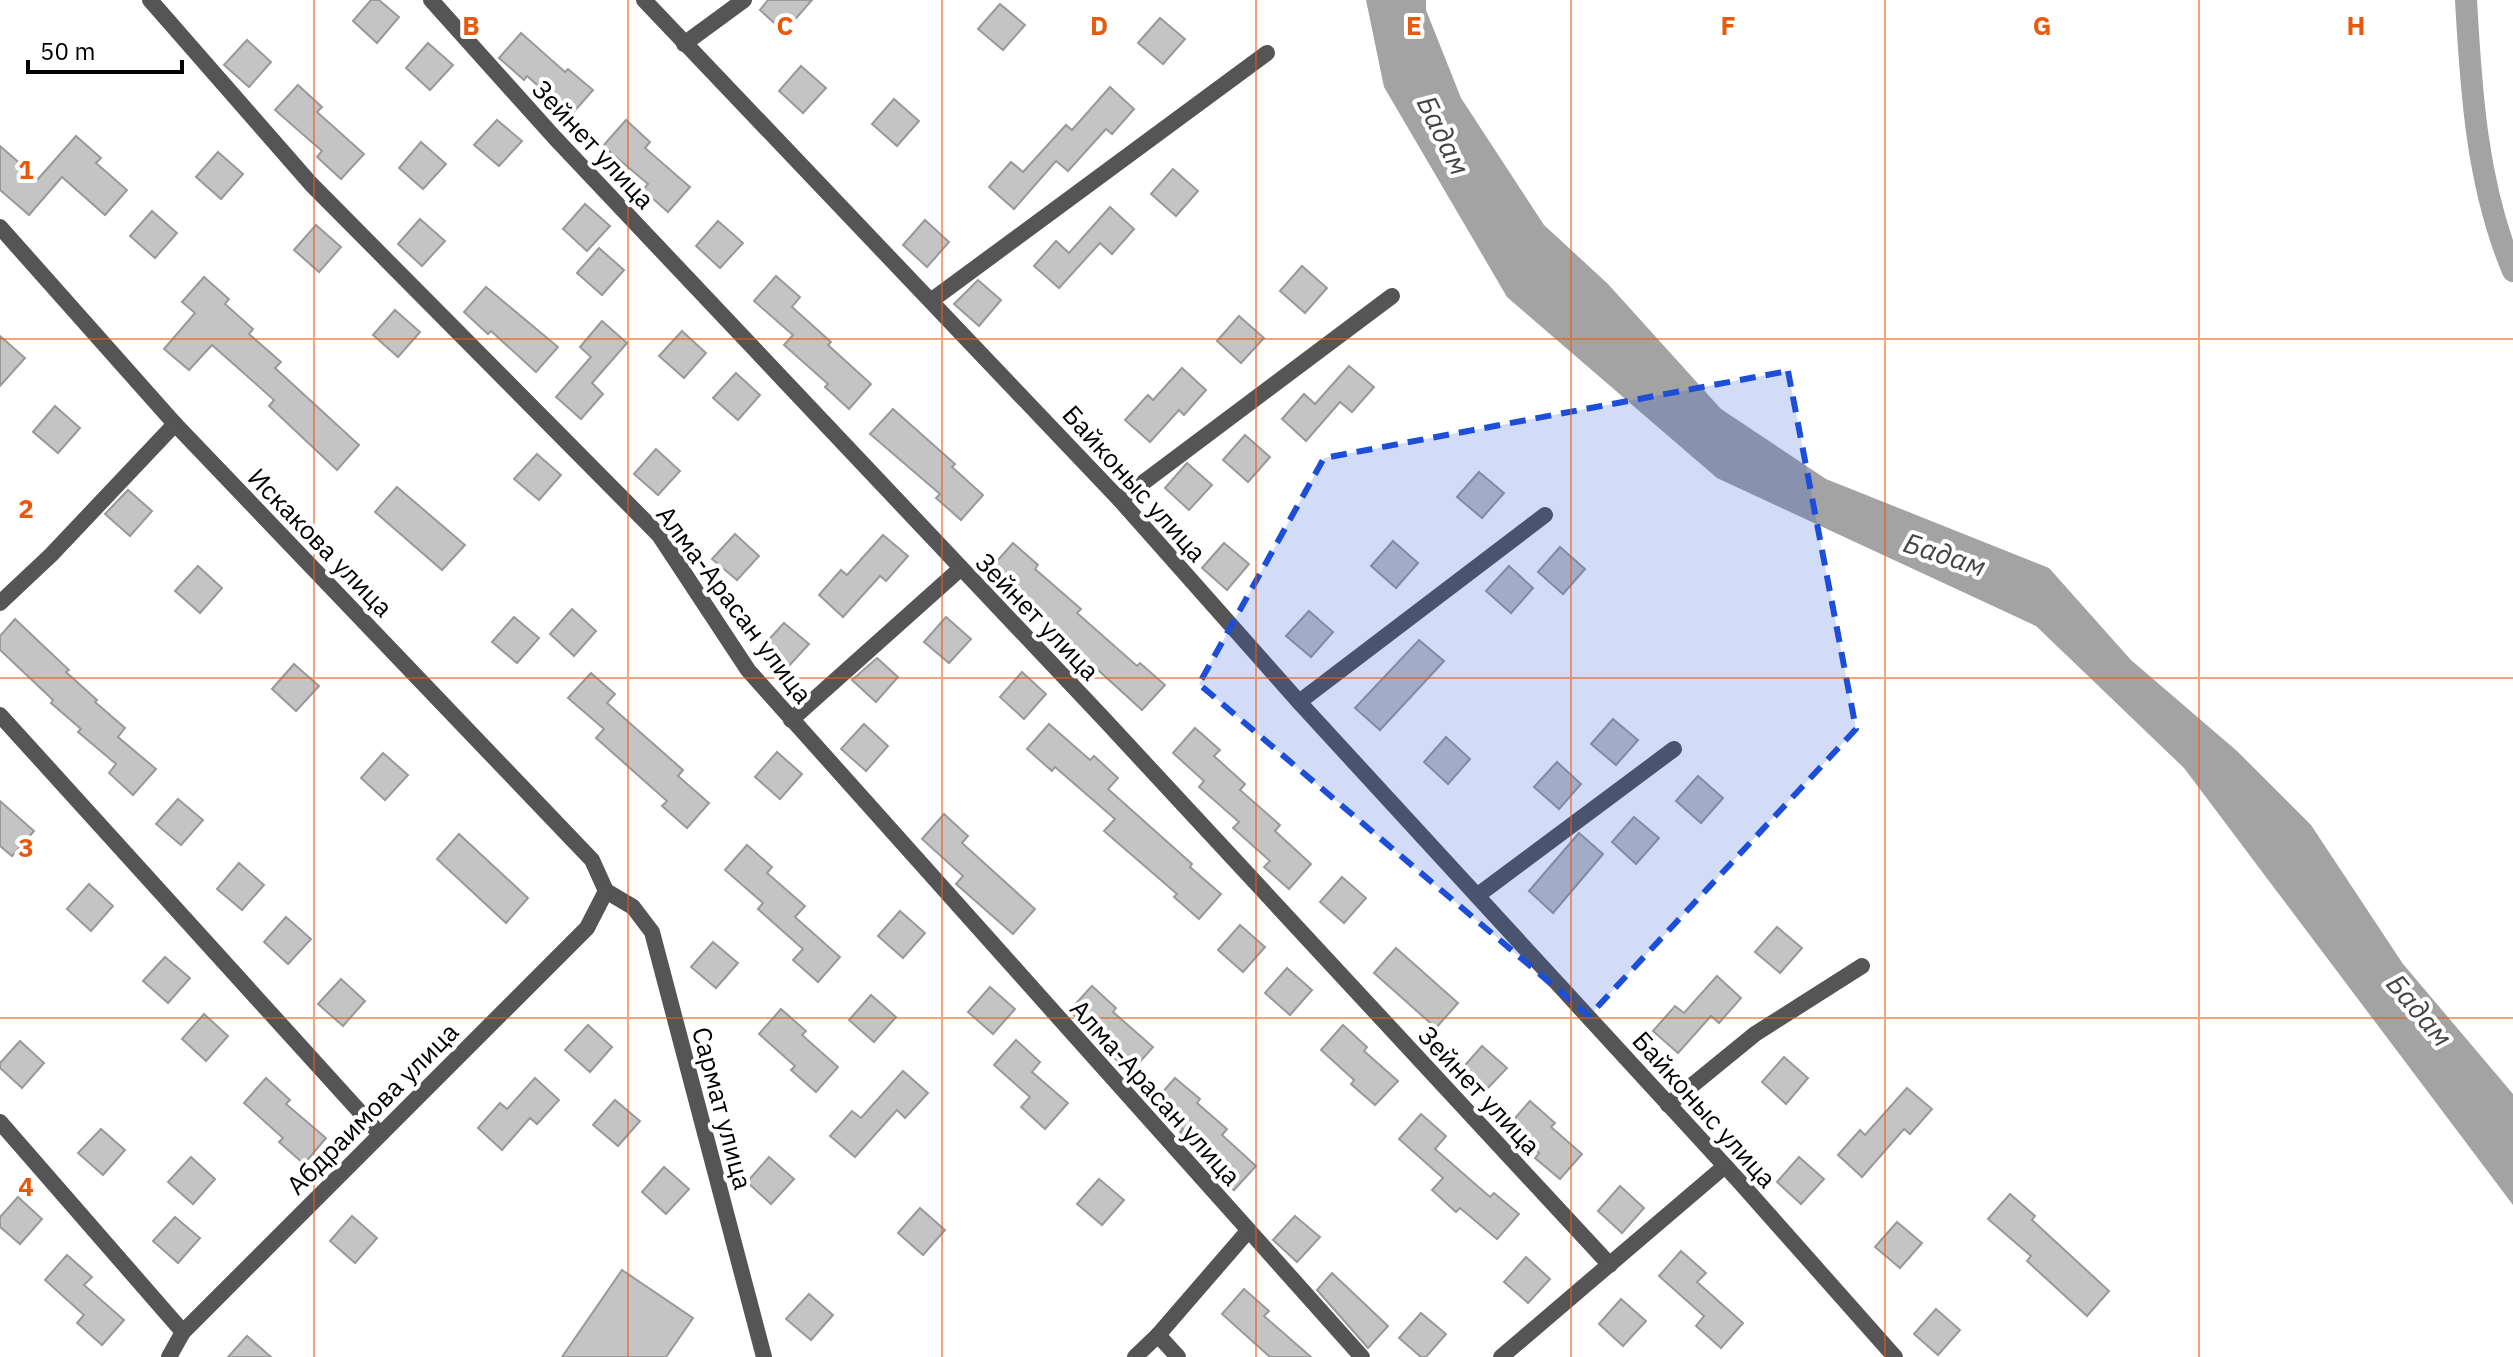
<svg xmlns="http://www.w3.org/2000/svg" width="2513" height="1357" viewBox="0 0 2513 1357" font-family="'IBM Plex Sans',sans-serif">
<rect width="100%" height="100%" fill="#fff"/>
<path fill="#a3a3a3" d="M1366,0H1426V10L1461,98L1544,225L1608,284L1721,409L1826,479L2049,568L2131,660L2237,751L2311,825L2403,964L2513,1094V1205L2184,768L2036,626L1717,478L1507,297L1384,87Z"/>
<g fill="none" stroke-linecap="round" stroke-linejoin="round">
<path stroke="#a3a3a3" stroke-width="22" d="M2466,0C2471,91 2477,186 2513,271"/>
</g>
<g fill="#c4c4c4" stroke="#999" stroke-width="2">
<path d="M371,0H379L399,17L377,43L353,21Z"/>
<path d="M768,0H812L784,32L760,10Z"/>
<path d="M1000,4L1025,25L1003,50L978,29Z"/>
<path d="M1160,18L1185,39L1163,64L1138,43Z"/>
<path d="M521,33L565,72L568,69L593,90L571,115L527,76L524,80L499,58Z"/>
<path d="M247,40L271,62L249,87L224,65Z"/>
<path d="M428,43L453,65L430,90L406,68Z"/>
<path d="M801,66L826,88L803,113L779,91Z"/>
<path d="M298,85L322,107L317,112L364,154L341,179L317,157L322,151L275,110Z"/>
<path d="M1110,87L1134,109L1112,134L1106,129L1068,171L1056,161L1014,209L989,187L1011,162L1023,172L1066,125L1072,130Z"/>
<path d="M894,99L919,121L897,146L872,124Z"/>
<path d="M497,120L522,141L499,166L474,145Z"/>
<path d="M626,120L650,142L645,148L690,187L668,212L643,190L648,184L603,146Z"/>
<path d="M76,136L101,158L96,163L127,190L105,215L62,177L29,215L0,190V146L38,179Z"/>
<path d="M421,142L446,164L423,189L399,168Z"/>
<path d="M218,152L243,174L221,199L196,177Z"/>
<path d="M1173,169L1198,191L1176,216L1151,194Z"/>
<path d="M585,204L610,226L587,251L563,229Z"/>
<path d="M1110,207L1134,229L1112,254L1100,243L1059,288L1034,266L1056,241L1069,253Z"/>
<path d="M152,211L177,233L155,258L130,236Z"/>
<path d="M420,219L445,241L422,266L398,244Z"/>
<path d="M925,220L949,242L927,267L903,245Z"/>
<path d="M718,221L743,243L720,268L696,246Z"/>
<path d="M316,225L341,247L319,272L294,250Z"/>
<path d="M599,248L624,270L602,295L577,273Z"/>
<path d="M1302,266L1327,288L1305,313L1280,291Z"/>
<path d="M776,276L800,297L792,307L831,342L828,345L871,384L849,409L825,387L828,384L784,345L793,335L754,301Z"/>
<path d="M204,277L229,299L225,304L253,329L249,334L281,362L275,368L359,445L337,470L269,406L274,400L212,345L189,370L164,349L195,313L182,302Z"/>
<path d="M978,280L1001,300L979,326L954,304Z"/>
<path d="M486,287L558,347L536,372L491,331L488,334L464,312Z"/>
<path d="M395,310L420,332L398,357L373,335Z"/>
<path d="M1239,316L1264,338L1241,363L1217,341Z"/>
<path d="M602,321L627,343L592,383L603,394L581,419L556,397L591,357L580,347Z"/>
<path d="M682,331L706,353L684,378L659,356Z"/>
<path d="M0,336L25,358L0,386Z"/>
<path d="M1349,366L1374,387L1352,412L1340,402L1306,441L1282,419L1304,394L1315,404Z"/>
<path d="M1182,368L1206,390L1184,415L1179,410L1150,442L1125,420L1148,395L1153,400Z"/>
<path d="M736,373L760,395L738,420L713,398Z"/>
<path d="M55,406L80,428L58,453L33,432Z"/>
<path d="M893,409L955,464L952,467L983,495L961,520L936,498L940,494L870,434Z"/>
<path d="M1245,435L1270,457L1248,482L1223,460Z"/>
<path d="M656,449L680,471L658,495L634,474Z"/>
<path d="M537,454L561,475L539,500L514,479Z"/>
<path d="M1187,463L1212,485L1189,510L1165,488Z"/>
<path d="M1479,472L1504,493L1482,518L1457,497Z"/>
<path d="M397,487L465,545L442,570L375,512Z"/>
<path d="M128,490L152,511L130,536L105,514Z"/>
<path d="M735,534L759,556L737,580L712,559Z"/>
<path d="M883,535L908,556L886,581L880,576L843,617L819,595L841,570L847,575Z"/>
<path d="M1393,541L1418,563L1396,588L1371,566Z"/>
<path d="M1013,543L1038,565L1035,569L1081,609L1077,613L1137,666L1140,663L1165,685L1142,710L1098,670L1095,674L1071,652L1074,648L1034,613L1037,609L991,568Z"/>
<path d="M1224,543L1249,564L1227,590L1202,568Z"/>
<path d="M1560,547L1585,569L1563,594L1538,572Z"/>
<path d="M198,566L222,588L200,613L175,591Z"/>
<path d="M1509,566L1533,588L1511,613L1486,591Z"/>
<path d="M572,609L596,631L574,656L550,634Z"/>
<path d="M1309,611L1333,632L1311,657L1286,636Z"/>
<path d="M514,617L539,638L517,663L492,642Z"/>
<path d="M946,617L971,639L949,663L924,642Z"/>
<path d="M15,619L69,670L66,672L97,700L95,702L125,728L118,737L156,769L133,795L109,773L116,764L78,732L81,729L51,703L53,700L0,650V636Z"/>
<path d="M784,623L809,644L786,669L762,647Z"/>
<path d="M1419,640L1444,661L1380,730L1355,708Z"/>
<path d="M877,658L898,677L876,702L852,680Z"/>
<path d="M294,664L319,686L296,711L272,689Z"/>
<path d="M1022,672L1046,694L1024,719L1000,697Z"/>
<path d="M591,673L615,694L607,703L683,770L678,776L709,803L687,828L662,806L667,801L596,738L604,729L568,698Z"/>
<path d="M1613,719L1638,740L1616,765L1591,744Z"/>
<path d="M864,724L888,746L866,771L841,749Z"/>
<path d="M1049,724L1090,760L1094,756L1118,778L1108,789L1192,864L1190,867L1221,894L1199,919L1174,897L1177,894L1104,831L1115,819L1055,767L1052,771L1027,749Z"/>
<path d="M1195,728L1220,750L1214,756L1245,784L1240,790L1280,825L1275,831L1311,864L1289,889L1264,867L1270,861L1233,828L1239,822L1199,787L1204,781L1173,753Z"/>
<path d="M1446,737L1470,759L1448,784L1424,762Z"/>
<path d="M777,752L802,774L780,799L755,777Z"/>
<path d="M383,753L408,775L385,800L361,778Z"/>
<path d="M1557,762L1581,784L1559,809L1534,787Z"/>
<path d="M1698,776L1723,798L1701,823L1676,801Z"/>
<path d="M178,799L203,820L181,845L156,824Z"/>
<path d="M0,801L34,831L12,856L0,846Z"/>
<path d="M944,814L968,836L962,843L1035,909L1013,934L956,884L963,876L922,839Z"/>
<path d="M1634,817L1659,838L1636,864L1612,842Z"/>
<path d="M1579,833L1603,854L1553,913L1529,891Z"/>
<path d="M459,834L528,898L506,923L437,859Z"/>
<path d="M747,845L772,867L767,873L805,906L795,917L840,957L818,982L793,960L803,949L758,909L763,903L725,870Z"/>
<path d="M239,863L264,885L242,910L217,889Z"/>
<path d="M1342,877L1366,898L1344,923L1320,902Z"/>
<path d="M89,884L113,906L91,931L67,909Z"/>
<path d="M900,911L925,933L903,958L878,936Z"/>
<path d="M286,917L311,939L288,964L264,942Z"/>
<path d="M1240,925L1265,947L1243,972L1218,950Z"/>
<path d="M1777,927L1802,948L1780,973L1755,952Z"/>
<path d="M713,942L738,963L716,988L691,967Z"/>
<path d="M1396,948L1458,1003L1436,1028L1374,973Z"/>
<path d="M165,957L190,978L168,1003L143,981Z"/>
<path d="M1287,968L1312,990L1290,1015L1265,993Z"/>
<path d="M1717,976L1741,998L1719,1023L1711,1016L1678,1053L1653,1031L1675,1006L1684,1013Z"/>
<path d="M341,979L365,1001L343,1026L318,1004Z"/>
<path d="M1092,986L1116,1008L1113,1012L1153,1047L1131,1072L1106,1051L1110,1047L1069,1011Z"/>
<path d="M990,987L1015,1009L993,1034L968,1012Z"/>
<path d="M871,995L896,1017L874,1042L849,1020Z"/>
<path d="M781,1009L806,1031L802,1035L838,1067L816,1092L791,1070L795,1066L759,1034Z"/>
<path d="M204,1014L228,1036L206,1061L182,1039Z"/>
<path d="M588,1025L612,1047L590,1072L565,1050Z"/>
<path d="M1343,1025L1367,1047L1364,1051L1398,1081L1375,1105L1351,1084L1354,1080L1321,1050Z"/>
<path d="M1016,1040L1040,1062L1032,1072L1068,1103L1045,1129L1021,1107L1030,1097L994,1065Z"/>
<path d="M20,1041L44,1063L22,1088L0,1068V1063Z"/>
<path d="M1482,1046L1507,1068L1484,1092L1460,1071Z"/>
<path d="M1784,1057L1808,1078L1786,1104L1762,1082Z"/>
<path d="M903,1071L928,1093L905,1118L897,1110L855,1157L830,1136L852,1111L861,1118Z"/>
<path d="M266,1078L290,1100L286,1104L326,1138L304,1164L279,1142L283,1138L244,1103Z"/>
<path d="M535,1078L559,1100L537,1124L530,1118L502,1150L478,1128L500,1103L507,1109Z"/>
<path d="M1175,1078L1200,1099L1197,1103L1227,1129L1222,1135L1256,1166L1234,1190L1209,1169L1215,1163L1180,1132L1183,1129L1153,1103Z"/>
<path d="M1907,1088L1932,1109L1910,1134L1904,1129L1862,1177L1838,1155L1860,1130L1865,1135Z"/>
<path d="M615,1100L640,1121L618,1146L593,1125Z"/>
<path d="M1530,1101L1555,1123L1551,1127L1582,1154L1560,1179L1535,1158L1539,1153L1508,1126Z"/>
<path d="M1421,1114L1446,1136L1435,1149L1490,1197L1494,1193L1519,1214L1497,1239L1460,1208L1456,1212L1432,1190L1443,1178L1399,1139Z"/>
<path d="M101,1129L125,1150L103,1175L78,1153Z"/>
<path d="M191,1157L215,1179L193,1204L168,1182Z"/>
<path d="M769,1157L794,1179L771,1204L747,1182Z"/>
<path d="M1799,1157L1824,1179L1801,1204L1777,1182Z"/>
<path d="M664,1167L689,1189L666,1214L642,1192Z"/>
<path d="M1099,1179L1124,1200L1102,1225L1077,1204Z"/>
<path d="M1620,1186L1644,1208L1622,1233L1598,1211Z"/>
<path d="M2010,1194L2035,1216L2032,1220L2109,1291L2087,1316L2027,1261L2031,1256L1988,1219Z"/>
<path d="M18,1197L42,1219L20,1244L0,1227V1217Z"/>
<path d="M920,1208L945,1230L923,1255L898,1233Z"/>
<path d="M352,1216L377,1238L355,1263L330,1241Z"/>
<path d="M1295,1216L1320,1237L1297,1262L1273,1240Z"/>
<path d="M175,1217L200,1238L178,1263L153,1241Z"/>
<path d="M1897,1222L1922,1243L1900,1268L1875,1247Z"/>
<path d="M1681,1251L1706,1273L1697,1282L1743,1323L1721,1348L1696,1326L1704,1316L1659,1276Z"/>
<path d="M67,1255L92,1277L84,1285L124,1320L102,1345L77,1323L84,1315L45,1280Z"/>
<path d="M1526,1257L1550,1279L1528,1303L1504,1282Z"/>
<path d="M622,1270L693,1318L666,1357H562Z"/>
<path d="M1332,1273L1388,1326L1368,1348L1317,1290Z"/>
<path d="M1244,1289L1269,1311L1264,1316L1311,1357H1270L1222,1314Z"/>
<path d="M809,1294L833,1315L811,1340L786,1319Z"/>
<path d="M1621,1299L1646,1321L1623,1346L1599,1324Z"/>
<path d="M1936,1309L1960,1330L1938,1355L1914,1334Z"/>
<path d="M1421,1313L1446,1334L1426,1357H1421L1399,1338Z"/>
<path d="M247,1336L271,1357H228Z"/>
</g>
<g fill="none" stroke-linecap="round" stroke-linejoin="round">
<g stroke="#555" stroke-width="16">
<path d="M150,0L311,184L659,535L748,670L1362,1357"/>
<path d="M431,0L555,138L1103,718L1610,1265"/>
<path d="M644,0L1120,500L1299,702L1738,1180L1895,1357"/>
<path d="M684,44L744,0"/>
<path d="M0,227L175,424L592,860L606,891"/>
<path d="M932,300L1267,53"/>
<path d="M1120,500L1392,296"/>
<path d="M0,603L51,555L175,424"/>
<path d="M1299,702L1545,515"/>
<path d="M0,715L380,1134"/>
<path d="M791,720L960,569"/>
<path d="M606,891L633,907L652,932L764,1357"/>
<path d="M1478,895L1674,749"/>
<path d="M1668,1105L1755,1034L1862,966"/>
<path d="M0,1122L183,1332"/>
<path d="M1158,1335L1178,1357"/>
<path d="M169,1357L183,1332L587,928L606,891"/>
<path d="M1135,1357L1158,1335L1248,1231"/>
<path d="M1501,1357L1725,1166"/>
</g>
</g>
<path fill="#1d4ed8" fill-opacity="0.2" stroke="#1d4ed8" stroke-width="6" stroke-dasharray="16 10" stroke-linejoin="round" d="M1788,371L1856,729L1589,1016L1199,684L1324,458Z"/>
<path fill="none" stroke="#e8590c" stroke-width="2" stroke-opacity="0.55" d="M314,0V1357M628,0V1357M942,0V1357M1256,0V1357M1571,0V1357M1885,0V1357M2199,0V1357M0,339H2513M0,678H2513M0,1018H2513"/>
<g text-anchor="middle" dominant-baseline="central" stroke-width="8" stroke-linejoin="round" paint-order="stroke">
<g font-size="26" fill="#000" stroke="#fff">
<text transform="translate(594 144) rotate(47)">Зейнет улица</text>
<text transform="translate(1135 483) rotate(48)">Байконыс улица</text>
<text transform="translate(321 542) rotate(46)">Искакова улица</text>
<text transform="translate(735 604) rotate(53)">Алма-Арасан улица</text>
<text transform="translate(1038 616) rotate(46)">Зейнет улица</text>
<text transform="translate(1480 1090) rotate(47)">Зейнет улица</text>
<text transform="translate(1156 1092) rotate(48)">Алма-Арасан улица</text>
<text transform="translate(372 1108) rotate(-45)">Абдраимова улица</text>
<text transform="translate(723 1108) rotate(75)">Сармат улица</text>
<text transform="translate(1705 1109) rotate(48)">Байконыс улица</text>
</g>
<g font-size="28" font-style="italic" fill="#444" stroke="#fff">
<text transform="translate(1444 135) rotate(64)">Бадам</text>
<text transform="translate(1945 554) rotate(18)">Бадам</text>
<text transform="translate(2420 1010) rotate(50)">Бадам</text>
</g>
</g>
<g font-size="26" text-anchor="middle" font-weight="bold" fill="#e8590c" stroke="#fff" stroke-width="8" stroke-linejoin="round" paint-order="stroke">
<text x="471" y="35">B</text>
<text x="785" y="35">C</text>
<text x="1099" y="35">D</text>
<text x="1414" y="35">E</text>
<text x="1728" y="35">F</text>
<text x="2042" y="35">G</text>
<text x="2356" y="35">H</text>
<text x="26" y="179">1</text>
<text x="26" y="518">2</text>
<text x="26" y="857">3</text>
<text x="26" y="1196">4</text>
</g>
<path d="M28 60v12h154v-12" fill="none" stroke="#000000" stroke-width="4"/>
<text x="40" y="60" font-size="24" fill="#000000" stroke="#ffffff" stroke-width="6" paint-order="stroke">50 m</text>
</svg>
